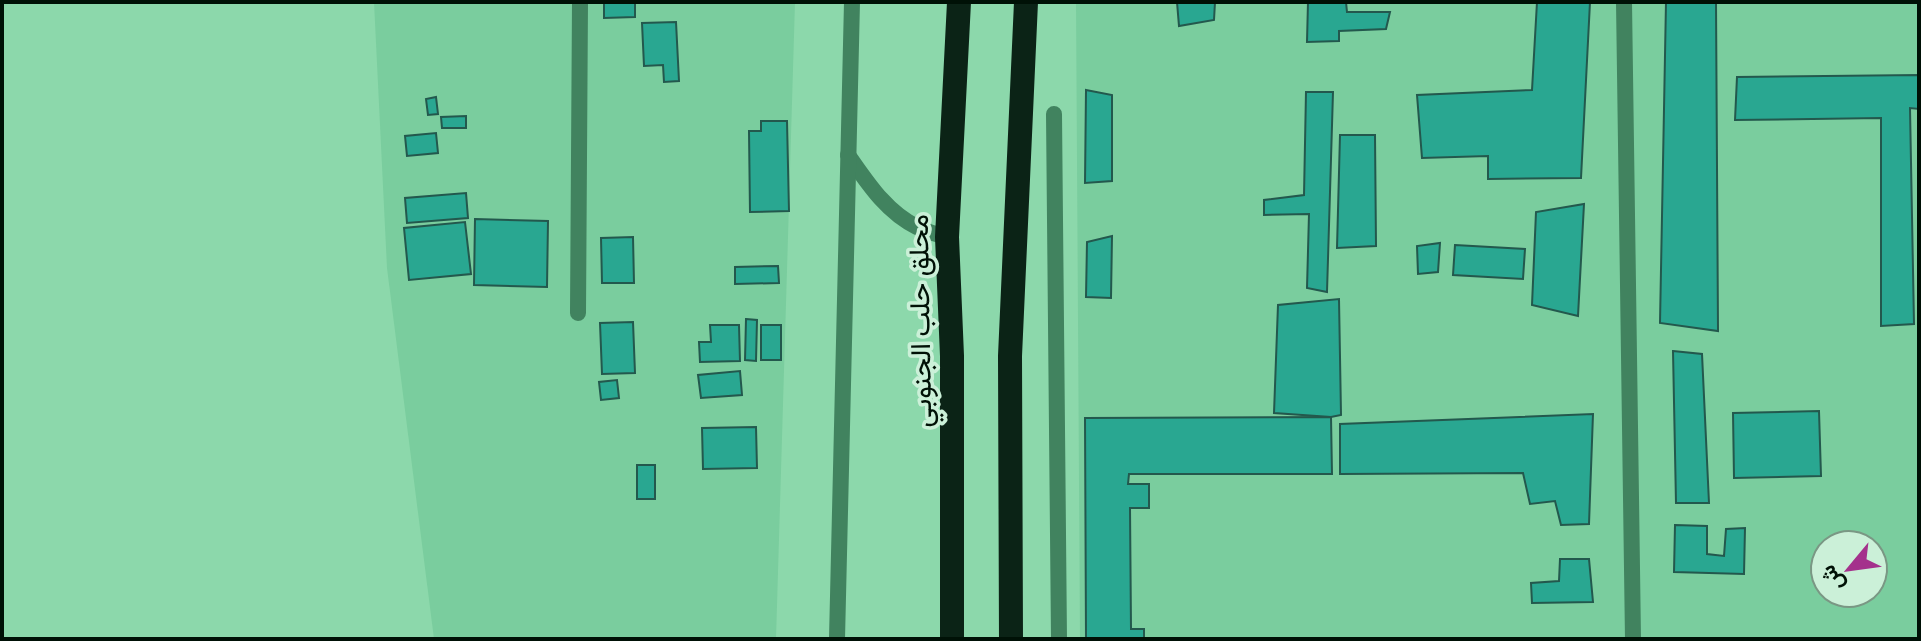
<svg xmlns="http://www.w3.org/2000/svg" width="1921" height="641" viewBox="0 0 1921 641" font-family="'Fira Sans Condensed',Vazirmatn,sans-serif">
<rect width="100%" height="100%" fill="#8cd8ab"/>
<g fill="#7acd9e" fill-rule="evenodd">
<path d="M374,2H795L776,639H434L387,268Z"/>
<path d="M1076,2H1919V639H1080ZM1825,545H1873V593H1825Z"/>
</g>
<g fill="#29a791" stroke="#23584d" stroke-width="2">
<path d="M604,2H635V17L604,18Z"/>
<path d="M1177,2H1215L1214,20L1179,26Z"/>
<path d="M1308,2H1346L1347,12H1390L1386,29L1339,31V41L1307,42Z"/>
<path d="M1537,2H1590L1581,178L1488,179V156L1422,158L1417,95L1532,90Z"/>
<path d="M1666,2H1716L1718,331L1660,323Z"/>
<path d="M676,22L679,81L664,82L663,65L644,66L642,23Z"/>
<path d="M1919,75V109L1910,108L1914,324L1881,326V118L1735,120L1737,77Z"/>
<path d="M1086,90L1112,95V181L1085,183Z"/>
<path d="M1306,92H1333L1327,292L1307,288L1309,214L1264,215V200L1304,195Z"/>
<path d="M436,97L438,114L428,115L426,99Z"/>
<path d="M466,116V128H442L441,117Z"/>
<path d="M761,121H787L789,211L750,212L749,131H761Z"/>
<path d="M436,133L438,153L407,156L405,136Z"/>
<path d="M1340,135H1375L1376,246L1337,248Z"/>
<path d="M466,193L468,218L407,223L405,198Z"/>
<path d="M1584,204L1578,316L1532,305L1536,212Z"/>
<path d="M475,219L548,221L547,287L474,285Z"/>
<path d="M465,222L471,274L409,280L404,228Z"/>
<path d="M1112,236L1111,298L1086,297L1087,242Z"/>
<path d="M633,237L634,283H602L601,238Z"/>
<path d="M1440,243L1438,272L1418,274L1417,246Z"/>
<path d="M1455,245L1525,249L1523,279L1453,275Z"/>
<path d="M778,266L779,283L735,284V267Z"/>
<path d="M1339,299L1341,415L1331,417L1274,413L1278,305Z"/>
<path d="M746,319L757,320L756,361L745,360Z"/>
<path d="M633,322L635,373L602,374L600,323Z"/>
<path d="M710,325H739L740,361L700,362L699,342H711Z"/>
<rect x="761" y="325" width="20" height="35"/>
<path d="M1673,351L1702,354L1709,503H1676Z"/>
<path d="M740,371L742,395L701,398L698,375Z"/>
<path d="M617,380L619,398L601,400L599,382Z"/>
<path d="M1819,411L1821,476L1734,478L1733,413Z"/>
<path d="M1593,414L1589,524L1561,525L1555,501L1530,504L1523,473L1340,474V424Z"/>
<path d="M1331,417L1332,474H1129L1128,484H1149V508H1130L1131,629H1144V639H1086L1085,418Z"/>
<path d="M756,427L757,468L703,469L702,428Z"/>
<rect x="637" y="465" width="18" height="34"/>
<path d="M1675,525L1707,526V554L1724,556L1726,529L1745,528L1744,574L1674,572Z"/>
<path d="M1560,559H1589L1593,602L1532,603L1531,583L1559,581Z"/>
</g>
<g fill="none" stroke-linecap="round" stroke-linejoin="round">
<g stroke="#41835f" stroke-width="16">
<path d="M1624,2L1633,639"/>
<path d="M1054,114L1059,639"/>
<path d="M848,155C867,182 886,212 917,227C926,232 937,234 947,237"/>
<path d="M578,313L580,2"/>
<path d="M837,639L852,2"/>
</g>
<g stroke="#0b2316" stroke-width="24">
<path d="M952,639V356L947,237L959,2"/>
<path d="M1011,639L1010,356L1026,2"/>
</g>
</g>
<g text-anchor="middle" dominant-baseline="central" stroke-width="7" stroke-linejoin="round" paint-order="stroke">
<g font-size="28" fill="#001106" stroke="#cbf0d8">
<text transform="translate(920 321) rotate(-91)">محلق حلب الجنوبي</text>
</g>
</g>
<rect width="1921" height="641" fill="none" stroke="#001106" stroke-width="8"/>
<g transform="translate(1849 569) rotate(241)"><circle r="38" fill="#cbf0d8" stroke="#7a9784" stroke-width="2"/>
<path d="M0-6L14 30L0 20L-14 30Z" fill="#a4318c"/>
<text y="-12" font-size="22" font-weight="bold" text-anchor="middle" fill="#001106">ش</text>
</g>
</svg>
